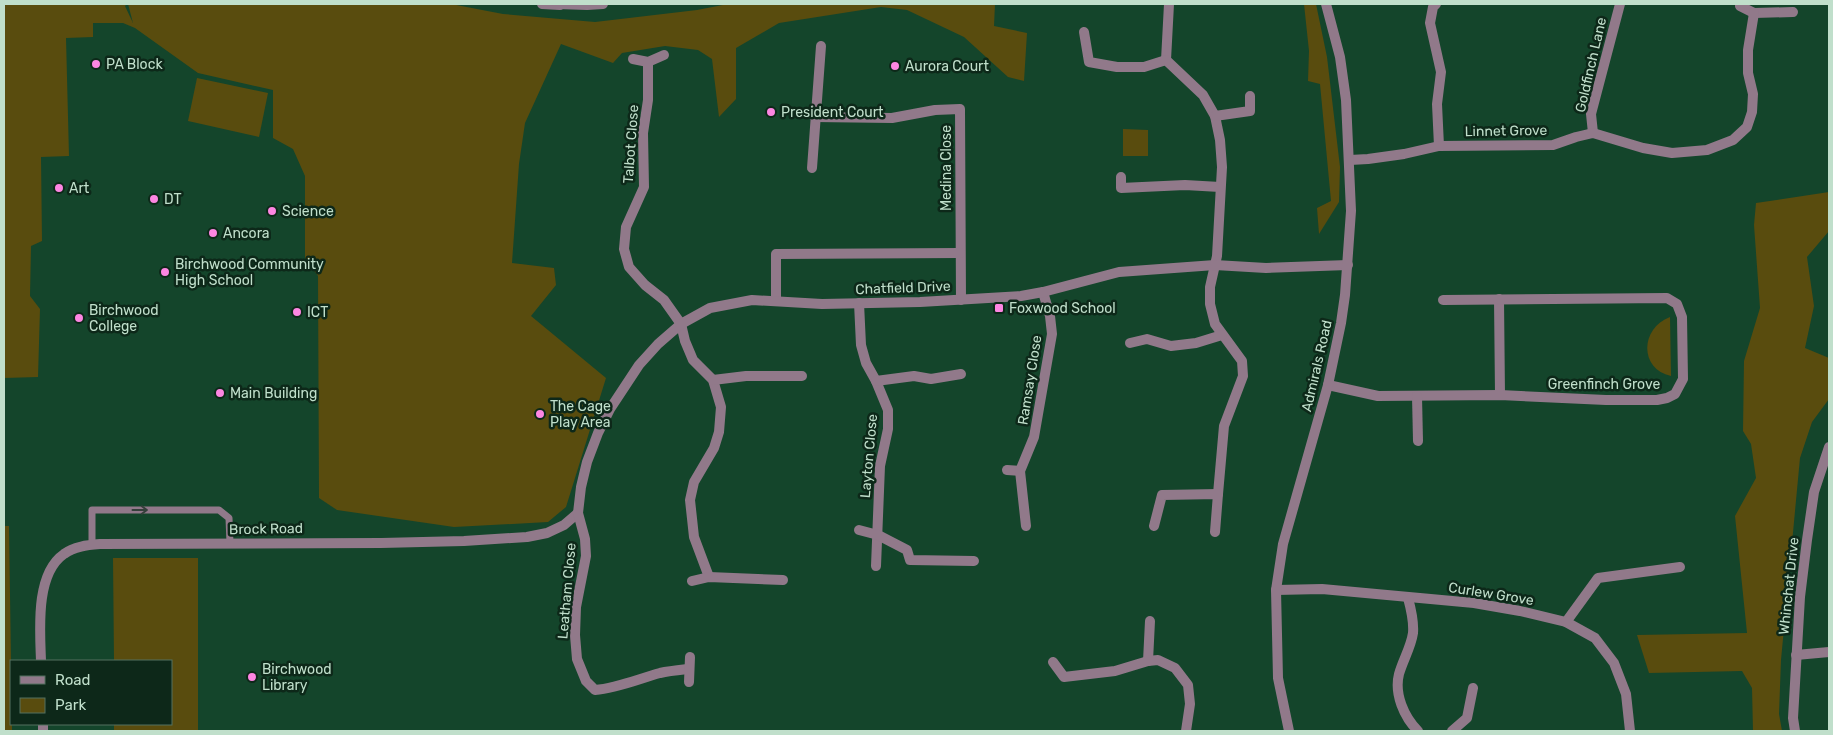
<svg xmlns="http://www.w3.org/2000/svg" width="1833" height="735" viewBox="0 0 1833 735" font-family="Rubik,sans-serif">
<rect width="100%" height="100%" fill="#14452b"/>
<g fill="#594c0e">
<path d="M4,4H127L125,6L133,23L128,4H451L503,14L595,22L697,10L728,4H995L994,26L1027,33L1024,81L1008,77L964,37L907,10L881,7L779,23L736,48V99L719,117L712,59L698,50L665,46L622,53L613,63L561,44L525,123L519,164L512,263L554,268L556,285L531,316L606,378L566,507L548,522L454,527L337,510L319,498L318,276L305,258V176L293,149L273,138V90L198,73L135,28L123,23H93V37L66,38L69,156L41,157L42,241L31,246L30,296L40,309L38,377L4,378Z"/>
<path d="M1304,4H1316L1327,57L1340,167L1339,202L1319,234L1317,208L1331,201L1320,84L1308,81L1309,51Z"/>
<path d="M197,78L268,93L259,137L188,121Z"/>
<path d="M1123,129L1148,130V156H1123Z"/>
<path d="M1829,192V231L1807,257L1814,306L1805,348L1829,358V399L1812,422L1800,458L1781,660L1779,714L1782,731H1753L1752,688L1742,671L1649,673L1637,635L1747,633L1735,516L1756,478L1751,444L1743,431L1744,361L1760,308L1754,225L1756,203Z"/>
<path d="M1670,317L1671,376C1639,369 1640,328 1670,317Z"/>
<path d="M4,526H9L12,731H4Z"/>
<path d="M113,558H198V731H114V724H171V661H114Z"/>
</g>
<g fill="none" stroke-linecap="round" stroke-linejoin="round">
<path stroke="#91798a" stroke-width="7" d="M92,545V510H219L229,518L230,543"/>
<g stroke="#91798a" stroke-width="10">
<path d="M1169,4L1166,60L1203,95L1215,116L1220,140L1222,167L1217,256L1210,287V304L1215,324L1242,361L1243,376L1224,426L1218,494"/>
<path d="M1436,4L1433,7L1430,23L1441,72L1437,104L1439,146"/>
<path d="M1740,6L1754,13L1793,12"/>
<path d="M1084,32L1089,62L1117,67H1144L1166,60"/>
<path d="M633,59L648,62L664,55"/>
<path d="M648,62V100L643,133L644,187L626,227L624,249L629,267L645,285L664,300L681,324L685,341L693,360L713,380L721,407L719,432L714,448L694,482L690,500L694,537L709,577"/>
<path d="M1215,116L1250,111V96"/>
<path d="M815,117L892,118L935,110L960,109L961,300"/>
<path d="M1593,133L1591,114L1620,4"/>
<path d="M1350,160L1368,159L1404,154L1439,146L1553,145L1576,137L1593,133L1643,148L1672,153L1707,150L1733,140L1747,127L1752,112L1753,94L1748,73V50L1754,13"/>
<path d="M812,168L821,46"/>
<path d="M1121,177V188L1185,185L1220,187"/>
<path d="M1499,299L1500,395"/>
<path d="M776,301V254L960,253"/>
<path d="M859,303L861,345L866,363L876,381L888,410V429L880,466L876,566"/>
<path d="M1130,343L1147,339L1171,346L1196,343L1222,335"/>
<path d="M713,380L746,376H802"/>
<path d="M876,381L914,376L931,379L961,374"/>
<path d="M1328,385L1378,396L1500,395L1606,400H1657L1667,398L1675,394L1683,379L1682,317L1677,304L1667,298L1443,300"/>
<path d="M1417,396L1418,441"/>
<path d="M1007,470L1020,471"/>
<path d="M1026,526L1020,471L1034,437L1052,334L1050,316L1043,292"/>
<path d="M1154,526L1162,495L1218,494L1215,532"/>
<path d="M859,530L878,535L907,550L910,560L974,561"/>
<path d="M692,581L709,577L783,580"/>
<path d="M1276,590L1322,589L1474,603L1520,611L1566,622L1595,638L1614,663L1626,694L1630,731"/>
<path d="M1408,598C1411,609 1414,621 1413,633C1411,647 1403,660 1399,674C1394,694 1404,717 1418,731"/>
<path d="M1566,622L1598,578L1680,567"/>
<path d="M1796,655L1829,652"/>
<path d="M41,661C40,630 35,574 64,554C74,546 89,545 101,544L381,543L464,541L527,537L547,533L564,525L578,513"/>
<path d="M1148,661L1150,621"/>
<path d="M1053,662L1064,677L1115,671L1148,661L1158,660L1175,668L1188,685L1190,704L1186,731"/>
<path d="M688,669C679,670 669,671 660,673C638,679 618,688 595,690L586,681L577,659L575,635L576,607L586,556L585,539L578,513L581,487L587,462L598,433L610,409L639,365L658,344L681,324L710,308L752,300L822,304L920,302L1021,296L1043,292L1119,272L1215,265L1266,268L1348,265"/>
<path d="M689,682L690,657"/>
<path d="M43,724V731"/>
<path d="M1452,731L1467,718L1473,688"/>
<path d="M1795,731L1793,718L1800,597L1807,540L1814,492L1829,447"/>
</g>
<g stroke="#91798a" stroke-width="10">
<path d="M542,4L560,5"/>
<path d="M557,4L587,5L603,4"/>
<path d="M1289,731L1278,678L1276,590L1283,544L1328,385L1341,323L1345,295L1351,211L1346,100L1340,57L1326,4"/>
</g>
</g>
<defs><path id="oneway-shaft" d="M-6 0H5M1.5-3L5.5 0L1.5 3" fill="none" stroke-width="1.6" stroke-linecap="round" stroke-linejoin="round" transform="scale(1.25)"/></defs>
<use stroke="#35403b" href="#oneway-shaft" transform="translate(140 510)"/>
<g fill="#fd86e2" stroke="#0d2819" stroke-width="2">
<circle cx="96" cy="64" r="5"/>
<circle cx="895" cy="66" r="5"/>
<circle cx="771" cy="112" r="5"/>
<circle cx="59" cy="188" r="5"/>
<circle cx="154" cy="199" r="5"/>
<circle cx="272" cy="211" r="5"/>
<circle cx="213" cy="233" r="5"/>
<circle cx="165" cy="272" r="5"/>
<rect x="994" y="303" width="10" height="10" rx="2.5"/>
<circle cx="297" cy="312" r="5"/>
<circle cx="79" cy="318" r="5"/>
<circle cx="220" cy="393" r="5"/>
<circle cx="540" cy="414" r="5"/>
<circle cx="252" cy="677" r="5"/>
</g>
<g text-anchor="middle" dominant-baseline="central" stroke-width="5" stroke-linejoin="round" paint-order="stroke">
<g font-size="14" fill="#c0dfcb" stroke="#0d2819" text-anchor="start">
<text x="106" y="64">PA Block</text>
<text x="905" y="66">Aurora Court</text>
<text x="781" y="112">President Court</text>
<text x="69" y="188">Art</text>
<text x="164" y="199">DT</text>
<text x="282" y="211">Science</text>
<text x="223" y="233">Ancora</text>
<text x="175" y="264">Birchwood Community<tspan x="175" dy="16">High School</tspan></text>
<text x="1009" y="308">Foxwood School</text>
<text x="89" y="310">Birchwood<tspan x="89" dy="16">College</tspan></text>
<text x="307" y="312">ICT</text>
<text x="230" y="393">Main Building</text>
<text x="550" y="406">The Cage<tspan x="550" dy="16">Play Area</tspan></text>
<text x="262" y="669">Birchwood<tspan x="262" dy="16">Library</tspan></text>
</g>
<g font-size="14" fill="#c0dfcb" stroke="#0d2819">
<text transform="translate(1591 65) rotate(-77)">Goldfinch Lane</text>
<text transform="translate(1506 131) rotate(-1)">Linnet Grove</text>
<text transform="translate(631 144) rotate(-86)">Talbot Close</text>
<text transform="translate(946 168) rotate(-90)">Medina Close</text>
<text transform="translate(903 288) rotate(-2)">Chatfield Drive</text>
<text transform="translate(1317 366) rotate(-77)">Admirals Road</text>
<text transform="translate(1030 380) rotate(-81)">Ramsay Close</text>
<text x="1604" y="384">Greenfinch Grove</text>
<text transform="translate(869 456) rotate(-85)">Layton Close</text>
<text transform="translate(266 529) rotate(-1)">Brock Road</text>
<text transform="translate(1789 586) rotate(-84)">Whinchat Drive</text>
<text transform="translate(567 591) rotate(-85)">Leatham Close</text>
<text transform="translate(1491 594) rotate(9)">Curlew Grove</text>
</g>
</g>
<rect width="1833" height="735" fill="none" stroke="#c0dfcb" stroke-width="10"/>
<rect x="10" y="660" width="162" height="65" fill="#0d2819" stroke="#557160"/>
<rect x="20" y="676" width="25" height="8" fill="#91798a" stroke="#557160"/>
<text x="55" y="685" font-size="15" fill="#c0dfcb">Road</text>
<rect x="20" y="698" width="25" height="15" fill="#594c0e" stroke="#557160"/>
<text x="55" y="710" font-size="15" fill="#c0dfcb">Park</text>
</svg>
